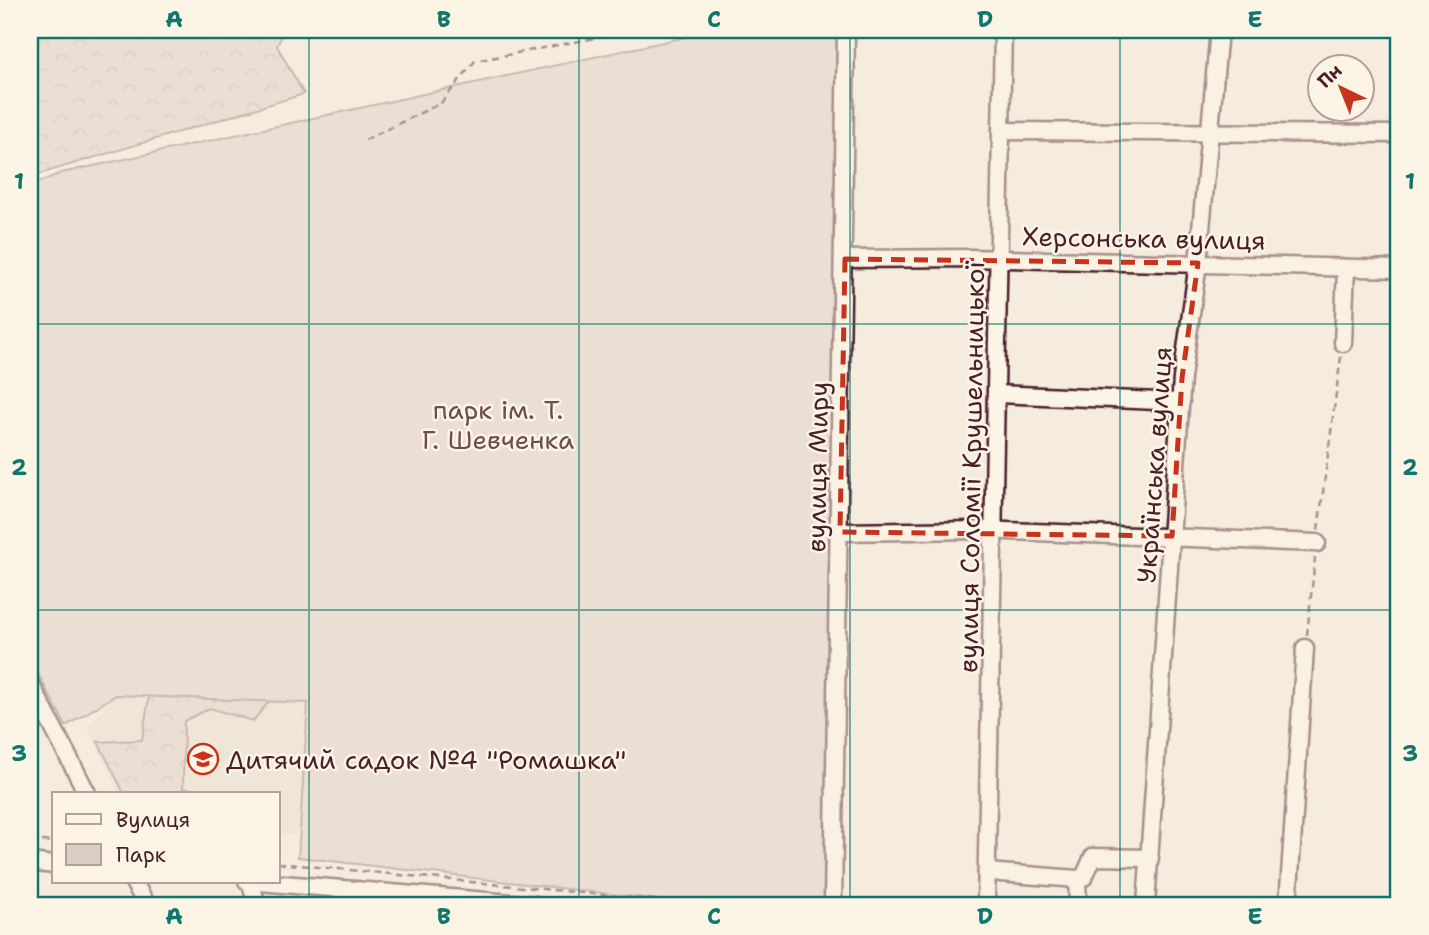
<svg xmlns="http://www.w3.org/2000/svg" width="1429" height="935" viewBox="0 0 1429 935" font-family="'Shantell Sans',sans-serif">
<defs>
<pattern id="forest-crowns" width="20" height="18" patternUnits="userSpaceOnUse" patternTransform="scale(1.75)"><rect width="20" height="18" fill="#dbcec4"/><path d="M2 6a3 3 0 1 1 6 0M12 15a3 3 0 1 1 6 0" fill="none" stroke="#bdb0a9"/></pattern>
</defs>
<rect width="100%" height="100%" fill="#f5ecde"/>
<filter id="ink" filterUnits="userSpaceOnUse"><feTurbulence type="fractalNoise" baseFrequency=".0143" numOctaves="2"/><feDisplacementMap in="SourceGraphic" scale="14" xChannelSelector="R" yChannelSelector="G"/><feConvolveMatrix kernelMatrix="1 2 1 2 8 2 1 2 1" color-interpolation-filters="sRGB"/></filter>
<g filter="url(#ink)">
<path fill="#e8ddd0" d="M116,695L308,702L297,835L278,834V793H119L87,726Z"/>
<g fill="url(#forest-crowns)" stroke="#927678" stroke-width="2">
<path d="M30,30H284L277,46L304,94L30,177Z"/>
<path d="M152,678L271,699L253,721L210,708L184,721L183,788L213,793H124L98,742L142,740Z"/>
</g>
<path fill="#dbcec4" stroke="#927678" stroke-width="2" d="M718,30H841L826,905H702L298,857L308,703L116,695L66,726L30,659V186L61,173Z"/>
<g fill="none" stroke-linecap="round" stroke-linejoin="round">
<g stroke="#4a1f2b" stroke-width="21">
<g id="minor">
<path d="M1001,131L1399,134"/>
<path d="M845,259L970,258L1399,269"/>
<path d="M1343,343L1346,268"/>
<path d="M997,394L1181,402"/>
<path d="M840,532L980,530L1317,543"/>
<path d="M30,683L87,793"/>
<path d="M30,862L54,865"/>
<path d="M987,872L1077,879L1084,877L1093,857L1150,858"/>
<path d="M1077,879L1078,905"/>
<path d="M133,881L147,905"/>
<path d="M247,881L536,905"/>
<path d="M250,881L257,905"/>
<path d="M833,905L846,30"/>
<path d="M986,905L1003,30"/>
<path d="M1146,905L1182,378L1198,263L1219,30"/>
<path d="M1288,905L1305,648"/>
</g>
</g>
<g stroke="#4a1f2b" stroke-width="2.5" stroke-dasharray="7 5" stroke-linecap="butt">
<path d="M365,140L441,103L475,61L637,30"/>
<path d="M1318,530L1341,356"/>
<path d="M1307,635L1315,558"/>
<path d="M30,840L54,842"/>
<path d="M278,863L706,905"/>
</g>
<use href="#minor" stroke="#fcf5e5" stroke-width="16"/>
</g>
</g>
<path d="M0 0H1429V935H0ZM845,259L1198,263L1182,378L1172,536L840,532Z" fill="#f5ecde" fill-opacity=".55" fill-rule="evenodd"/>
<path fill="none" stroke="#c8321e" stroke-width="5" stroke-dasharray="14 9" stroke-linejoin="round" d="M845,259L1198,263L1182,378L1172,536L840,532Z"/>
<path fill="none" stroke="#0f766e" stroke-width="2" stroke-opacity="0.55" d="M309,30V905M579,30V905M850,30V905M1120,30V905M30,324H1399M30,610H1399"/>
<defs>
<g id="school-ring" transform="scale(1.575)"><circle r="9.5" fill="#fcf5e5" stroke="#c8321e" stroke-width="1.5"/><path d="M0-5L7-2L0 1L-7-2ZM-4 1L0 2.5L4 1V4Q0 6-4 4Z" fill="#c8321e"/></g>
</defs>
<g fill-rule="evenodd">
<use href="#school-ring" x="203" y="759"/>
</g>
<g text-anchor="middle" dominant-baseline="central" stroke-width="5" stroke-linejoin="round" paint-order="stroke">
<g font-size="26" fill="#4a1f2b" stroke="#fcf5e5">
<text transform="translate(1144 238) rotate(1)">Херсонська вулиця</text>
<text transform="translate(1154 465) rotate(-86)">Українська вулиця</text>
<text transform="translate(817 467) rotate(-89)">вулиця Миру</text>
<text transform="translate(971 467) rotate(-89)">вулиця Соломії Крушельницької</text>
</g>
<g font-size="26" fill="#6e4b51" stroke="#fcf5e5">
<text x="498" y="409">парк ім. Т.<tspan x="498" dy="30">Г. Шевченка</tspan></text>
</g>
<g font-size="26" fill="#4a1f2b" stroke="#fcf5e5" text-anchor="start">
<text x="226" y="759">Дитячий садок №4 "Ромашка"</text>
</g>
</g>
<rect width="1429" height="935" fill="none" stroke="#fcf5e5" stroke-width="77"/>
<rect x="52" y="792" width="228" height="91" fill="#fcf5e5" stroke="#b59f9b" stroke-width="2"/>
<rect x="66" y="814" width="35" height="10" fill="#fcf5e5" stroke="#b59f9b" stroke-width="2"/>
<text x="116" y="827" font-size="21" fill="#4a1f2b">Вулиця</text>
<rect x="66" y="844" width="35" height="21" fill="#dbcec4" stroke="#b59f9b" stroke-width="2"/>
<text x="116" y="862" font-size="21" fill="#4a1f2b">Парк</text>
<g transform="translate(1341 88) rotate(317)"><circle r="33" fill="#fcf5e5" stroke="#b59f9b" stroke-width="2"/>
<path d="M0-5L12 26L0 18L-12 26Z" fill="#c8321e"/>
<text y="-10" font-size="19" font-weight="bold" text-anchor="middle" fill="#4a1f2b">Пн</text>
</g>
<rect x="38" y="38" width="1352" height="859" fill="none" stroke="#0f766e" stroke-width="2.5"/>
<g font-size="23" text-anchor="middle" font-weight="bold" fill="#0f766e">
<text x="174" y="27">A</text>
<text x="444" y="27">B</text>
<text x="714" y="27">C</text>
<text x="985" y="27">D</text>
<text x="1255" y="27">E</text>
<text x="19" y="189">1</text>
<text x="1410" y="189">1</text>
<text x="19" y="475">2</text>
<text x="1410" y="475">2</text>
<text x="19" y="761">3</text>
<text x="1410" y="761">3</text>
<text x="174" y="924">A</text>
<text x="444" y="924">B</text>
<text x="714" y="924">C</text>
<text x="985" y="924">D</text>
<text x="1255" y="924">E</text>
</g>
</svg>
